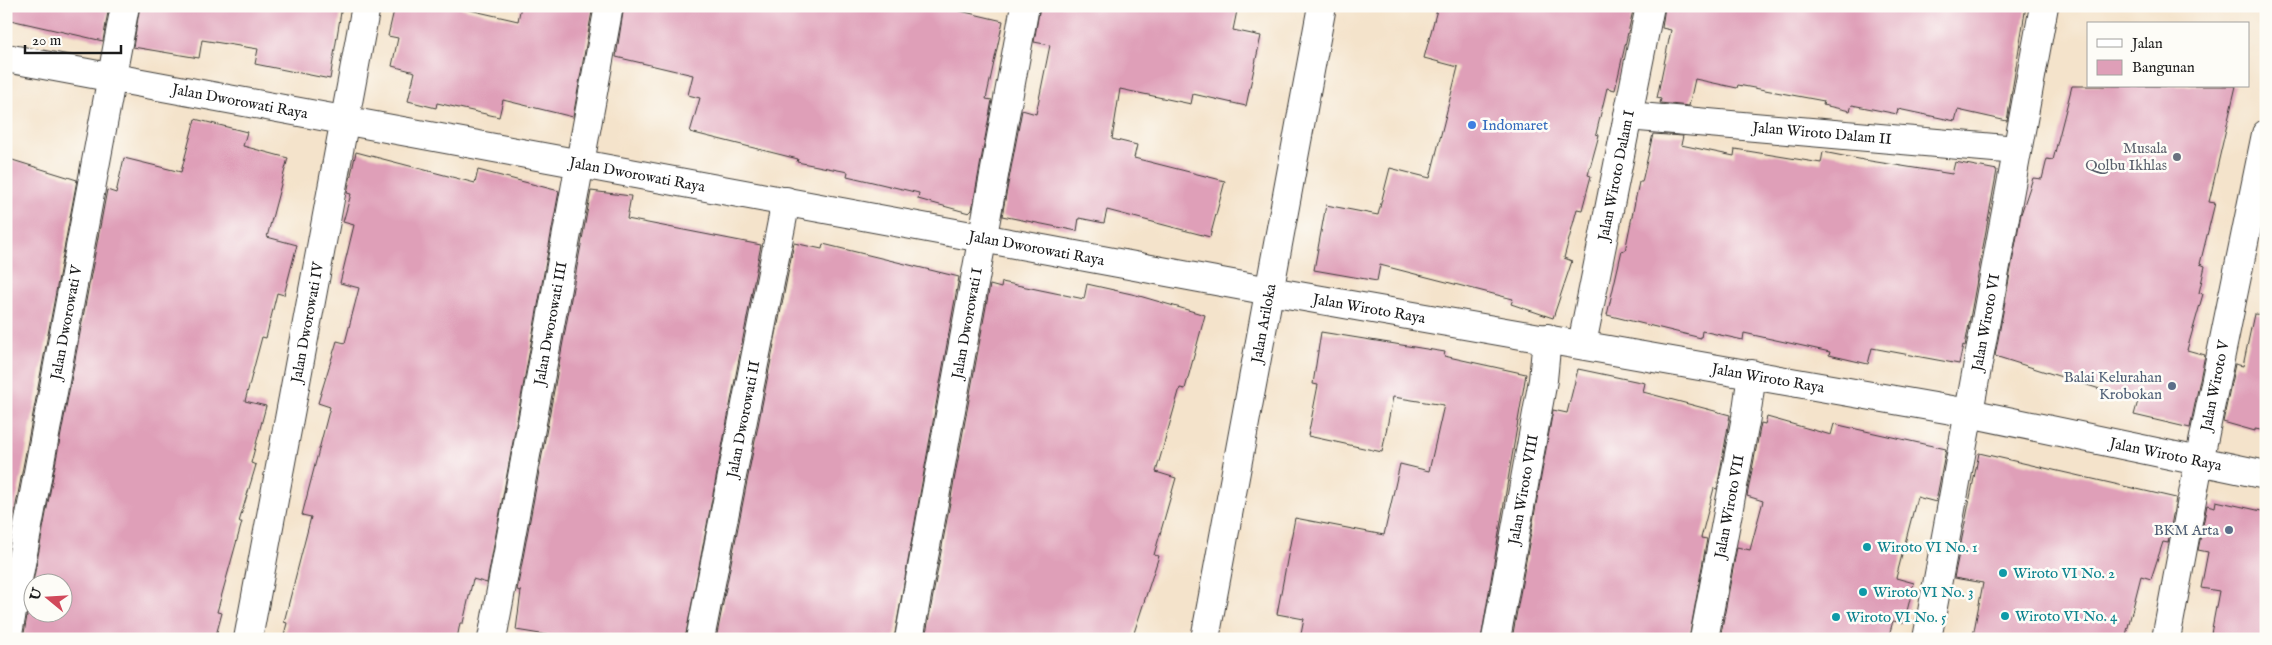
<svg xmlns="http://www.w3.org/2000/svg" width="2272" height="645" viewBox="0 0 2272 645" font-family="'IM FELL English',serif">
<rect width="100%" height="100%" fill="#fdfcf7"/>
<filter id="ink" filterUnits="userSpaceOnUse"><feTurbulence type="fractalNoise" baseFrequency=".02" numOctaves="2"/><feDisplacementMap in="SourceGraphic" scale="10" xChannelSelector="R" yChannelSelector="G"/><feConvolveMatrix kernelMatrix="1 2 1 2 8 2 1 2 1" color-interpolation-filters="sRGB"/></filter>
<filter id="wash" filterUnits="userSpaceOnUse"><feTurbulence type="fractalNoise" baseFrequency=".0096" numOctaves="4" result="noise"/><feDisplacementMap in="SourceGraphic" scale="20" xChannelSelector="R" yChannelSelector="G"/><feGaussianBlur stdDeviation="1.12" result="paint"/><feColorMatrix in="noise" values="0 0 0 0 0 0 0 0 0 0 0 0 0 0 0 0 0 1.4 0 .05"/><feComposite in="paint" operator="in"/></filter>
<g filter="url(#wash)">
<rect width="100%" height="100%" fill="#f4e3cb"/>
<g id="blocks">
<g fill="#df9fb8">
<path d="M6,6H109L103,41L6,19Z"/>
<path d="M140,6H342L330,79L255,64L258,49L202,40L199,58L133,47Z"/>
<path d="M395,6H452L518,21L521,6H593L573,117L503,100L499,117L437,103L436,108L408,101L415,72L392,66L398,38L388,36Z"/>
<path d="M624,6H939L1003,21L986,99L992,100L972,210L969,213L918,199L919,193L847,176L848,172L797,162L798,159L690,132L700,98L688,95L693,75L616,57Z"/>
<path d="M1040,6H1238L1233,30L1261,36L1246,106L1193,94L1191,104L1120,89L1112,139L1137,145L1134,158L1225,181L1210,237L1107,210L1104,223L1079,218L1077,231L1002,216L1022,110L1036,114L1050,45L1034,42Z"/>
<path d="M1438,6H1634L1615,90L1607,88L1596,134L1599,135L1588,175L1591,176L1582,210L1577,209L1564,258L1572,261L1553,318L1511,304L1513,299L1380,265L1377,281L1314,270L1326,205L1378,215L1390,168L1430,178L1458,67L1424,58Z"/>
<path d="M1665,6H2026L2007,121L1958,110L1955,121L1898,109L1897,114L1852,105L1850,111L1823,105L1824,101L1738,85L1737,88L1695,79L1689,106L1660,103L1661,99L1657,98L1671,30L1662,28Z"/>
<path d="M2072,86H2236L2209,202L2215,203L2200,264L2205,266L2199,293L2203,294L2187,350L2205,355L2190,428L2134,415L2138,401L1995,356L2021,214L2033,178L2042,179L2047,159L2053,160Z"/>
<path d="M195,119L247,132L243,146L288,158L267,237L297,245L284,295L277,293L266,338L262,337L245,401L266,406L251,463L256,465L239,522H242L217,612L222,613L215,639H23L32,587V612H62V582H33L107,190L116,193L124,158L181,172Z"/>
<path d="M1653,134L1683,136L1681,145L1734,156L1735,149L1821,163L1823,152L1864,160L1952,174L1955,162L1997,170L1965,346L1963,345L1959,364L1872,348L1868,364L1829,355L1830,352L1744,333L1743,340L1702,331L1701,338L1607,315L1622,250L1625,251L1639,182H1642Z"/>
<path d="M356,152L475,183L478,170L559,191L487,583L473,579L463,623H460L457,639H283L287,623L284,622L311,517L302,515L330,407L318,403L337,341L345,343L359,288L340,283L354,225L343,222L351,194L347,193Z"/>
<path d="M6,158L77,180L6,558Z"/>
<path d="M591,191L631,196L627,219L761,245L685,639H571L516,630L521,591L517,590Z"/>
<path d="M794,243L822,249L823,244L959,277L894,639H716Z"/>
<path d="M1002,282L1084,299L1087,284L1136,295L1205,315L1185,389L1180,388L1156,472L1176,478L1154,555L1159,556L1132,639H925L990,285L1001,288Z"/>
<path d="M2254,314L2266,315V431L2255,429V431L2223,422L2235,364L2243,366Z"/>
<path d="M1321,332L1445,352L1444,356L1526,374L1481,639H1300L1304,619L1277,614L1295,518L1384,535L1400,464L1429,471L1444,405L1393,397L1382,452L1308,436L1318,385L1313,384Z"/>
<path d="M1578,369L1645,383L1643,392L1730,415L1717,489L1714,488L1701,538L1707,539L1689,639H1512L1553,410L1567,413Z"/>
<path d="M1767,417L1831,435L1834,424L1946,449L1936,502L1917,497L1896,578L1914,583L1904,623L1893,621L1888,639H1720L1737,547L1750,550L1763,501L1747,496L1761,423L1765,424Z"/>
<path d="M1979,453L2176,498L2168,543L2163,542L2151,579L2141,576L2125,639H1989L1973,636L1983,583L1954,578Z"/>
<path d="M2216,501L2266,512V639H2210L2219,591L2201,588L2208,552L2198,550L2207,505L2215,507Z"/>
</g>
</g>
</g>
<g filter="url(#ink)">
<use href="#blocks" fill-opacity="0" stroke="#3c3a36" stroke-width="1"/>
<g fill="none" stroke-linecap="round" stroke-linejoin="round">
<g stroke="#3c3a36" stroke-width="30">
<g id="street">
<path id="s1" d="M6,58L1270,291L1969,413L2266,475"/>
<path id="s2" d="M1628,116L2017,150"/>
<path id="s3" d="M1582,344L1650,6"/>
<path id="s4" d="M7,639L125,6"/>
<path id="s5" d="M248,639L366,6"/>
<path id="s6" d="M492,639L609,6"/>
<path id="s7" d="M700,639L786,201"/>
<path id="s8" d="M909,639L1025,6"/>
<path id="s9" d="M1205,639L1322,6"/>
<path id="s10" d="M1496,639L1543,380L1547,338"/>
<path id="s11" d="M1704,639L1746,417L1752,374"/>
<path id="s12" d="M1927,639L2044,6"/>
<path id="s13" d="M2166,639L2199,462L2266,134"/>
</g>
</g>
<use href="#street" stroke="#fff" stroke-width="28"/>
</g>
</g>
<circle fill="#3f7fe0" stroke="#fdfcf7" stroke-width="2" cx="1472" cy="125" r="5"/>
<circle fill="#6b7280" stroke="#fdfcf7" stroke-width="2" cx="2177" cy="157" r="5"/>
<g fill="#5c6f8a" stroke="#fdfcf7" stroke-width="2">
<circle cx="2172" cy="386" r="5"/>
<circle cx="2229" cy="530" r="5"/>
</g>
<g fill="#0f9aa8" stroke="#fdfcf7" stroke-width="2">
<circle cx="1867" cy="547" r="5"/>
<circle cx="2003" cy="573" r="5"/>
<circle cx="1863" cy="592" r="5"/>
<circle cx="2005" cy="616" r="5"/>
<circle cx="1836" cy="617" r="5"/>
</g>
<g text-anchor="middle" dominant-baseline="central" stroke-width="5" stroke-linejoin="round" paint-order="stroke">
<g font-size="15" fill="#1c1c1c" stroke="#fdfcf7">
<text stroke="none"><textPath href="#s1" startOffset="238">Jalan Dworowati Raya</textPath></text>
<text stroke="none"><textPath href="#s2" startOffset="195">Jalan Wiroto Dalam II</textPath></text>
<text stroke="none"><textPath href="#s1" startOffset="642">Jalan Dworowati Raya</textPath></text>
<text stroke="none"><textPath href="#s3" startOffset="172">Jalan Wiroto Dalam I</textPath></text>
<text stroke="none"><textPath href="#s1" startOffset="1048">Jalan Dworowati Raya</textPath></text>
<text stroke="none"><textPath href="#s1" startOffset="1386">Jalan Wiroto Raya</textPath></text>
<text stroke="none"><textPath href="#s4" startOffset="322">Jalan Dworowati V</textPath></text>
<text stroke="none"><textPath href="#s8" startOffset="321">Jalan Dworowati I</textPath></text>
<text stroke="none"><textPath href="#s5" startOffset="322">Jalan Dworowati IV</textPath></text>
<text stroke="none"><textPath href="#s6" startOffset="321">Jalan Dworowati III</textPath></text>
<text stroke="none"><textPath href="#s9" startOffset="321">Jalan Ariloka</textPath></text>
<text stroke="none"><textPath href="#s12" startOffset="322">Jalan Wiroto VI</textPath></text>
<text stroke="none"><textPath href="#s1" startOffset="1791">Jalan Wiroto Raya</textPath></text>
<text stroke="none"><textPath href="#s13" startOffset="258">Jalan Wiroto V</textPath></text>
<text stroke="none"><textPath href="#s7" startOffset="224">Jalan Dworowati II</textPath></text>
<text stroke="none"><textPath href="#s1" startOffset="2196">Jalan Wiroto Raya</textPath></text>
<text stroke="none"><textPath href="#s10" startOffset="152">Jalan Wiroto VIII</textPath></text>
<text stroke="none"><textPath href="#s11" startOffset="135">Jalan Wiroto VII</textPath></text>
</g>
<g font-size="15" fill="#366cbe" stroke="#fdfcf7" text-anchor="start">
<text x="1482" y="125">Indomaret</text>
</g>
<g font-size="15" fill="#5b616d" stroke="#fdfcf7" text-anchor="end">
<text x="2167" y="148">Musala<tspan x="2167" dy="17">Qolbu Ikhlas</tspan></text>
</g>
<g font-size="15" fill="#4e5e75" stroke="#fdfcf7" text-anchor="end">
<text x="2162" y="377">Balai Kelurahan<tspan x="2162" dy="17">Krobokan</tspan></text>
<text x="2219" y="530">BKM Arta</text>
</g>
<g font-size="15" fill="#0d838f" stroke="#fdfcf7" text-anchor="start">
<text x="1877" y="547">Wiroto VI No. 1</text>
<text x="2013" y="573">Wiroto VI No. 2</text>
<text x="1873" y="592">Wiroto VI No. 3</text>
<text x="2015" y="616">Wiroto VI No. 4</text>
<text x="1846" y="617">Wiroto VI No. 5</text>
</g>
</g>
<rect width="2272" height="645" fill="none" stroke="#fdfcf7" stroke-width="25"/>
<rect x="2087" y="22" width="162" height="65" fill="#fdfcf7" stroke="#a3a29f"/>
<rect x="2097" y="39" width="25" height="8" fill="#ffffff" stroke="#a3a29f"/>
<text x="2132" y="48" font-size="15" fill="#1c1c1c">Jalan</text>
<rect x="2097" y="60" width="25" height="15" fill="#df9fb8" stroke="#a3a29f"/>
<text x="2132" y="72" font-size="15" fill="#1c1c1c">Bangunan</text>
<g transform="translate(48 598) rotate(288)"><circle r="24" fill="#fdfcf7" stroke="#a3a29f"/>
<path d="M0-4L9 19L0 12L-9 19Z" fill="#d1495b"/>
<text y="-8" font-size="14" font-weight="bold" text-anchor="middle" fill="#1c1c1c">U</text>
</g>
<path d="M25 45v8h96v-8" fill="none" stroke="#1c1c1c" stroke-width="2.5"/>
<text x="32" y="45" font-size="15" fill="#1c1c1c" stroke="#fdfcf7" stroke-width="4" paint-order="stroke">20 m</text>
</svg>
